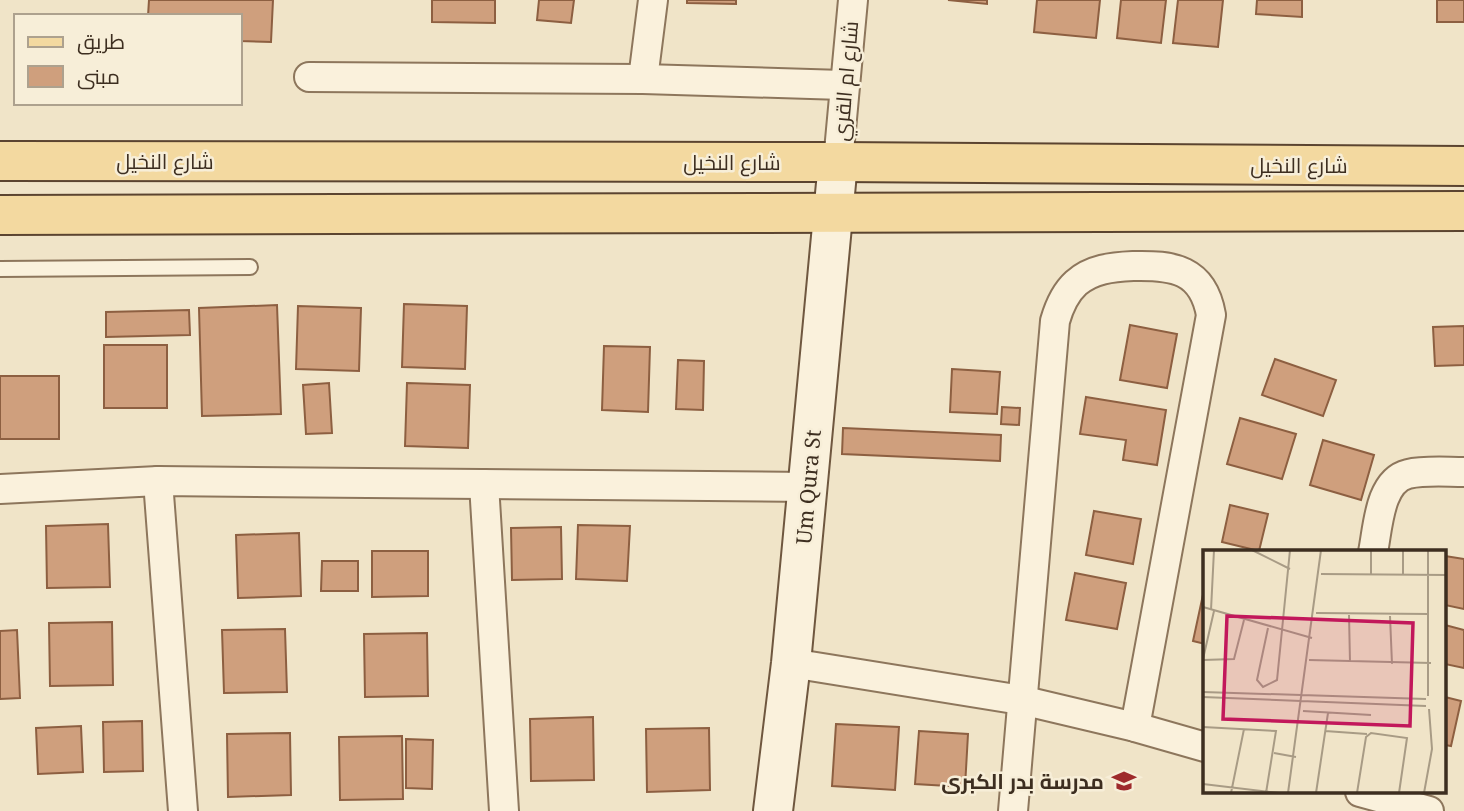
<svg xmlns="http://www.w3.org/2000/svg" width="1464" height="811" viewBox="0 0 1464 811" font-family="'Noto Serif',Cairo,serif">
<rect width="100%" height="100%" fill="#f0e4c8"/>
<g fill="#cf9f7d" stroke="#8d5f41" stroke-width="2">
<path d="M149,0H273L271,42L240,41V16H148Z"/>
<path d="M432,0H495V23L432,22Z"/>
<path d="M539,0H574L571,23L537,20Z"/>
<path d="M687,0H736V4L687,3Z"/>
<path d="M948,0H987V4Z"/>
<path d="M1037,0H1100L1096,38L1034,32Z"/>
<path d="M1121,0H1166L1161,43L1117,38Z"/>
<path d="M1178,0H1223L1218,47L1173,43Z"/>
<path d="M1257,0H1302V17L1256,14Z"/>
<rect x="1437" y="0" width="27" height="22"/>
<path d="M404,304L467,306L465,369L402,367Z"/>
<path d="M277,305L281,414L202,416L199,308Z"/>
<path d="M298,306L361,308L359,371L296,369Z"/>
<path d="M189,310L190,335L106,337V312Z"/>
<path d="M1130,325L1177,334L1167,388L1120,380Z"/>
<path d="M1464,326V365L1435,366L1433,327Z"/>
<rect x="104" y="345" width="63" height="63"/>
<path d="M604,346L650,347L648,412L602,410Z"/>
<path d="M1275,359L1336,380L1323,416L1262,395Z"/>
<path d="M678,360L704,361L703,410L676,409Z"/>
<path d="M952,369L1000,372L997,414L950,412Z"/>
<rect x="0" y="376" width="59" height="63"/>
<path d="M329,383L332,433L306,434L303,385Z"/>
<path d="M407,383L470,385L468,448L405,446Z"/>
<path d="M1086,397L1166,410L1157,465L1123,460L1126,440L1080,434Z"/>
<path d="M1002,407L1020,408L1019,425L1001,424Z"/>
<path d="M1240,418L1296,434L1282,479L1227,464Z"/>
<path d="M843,428L1001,435L1000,461L842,454Z"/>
<path d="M1323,440L1374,455L1361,500L1310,485Z"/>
<path d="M1230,505L1268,514L1259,551L1222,542Z"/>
<path d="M1094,511L1141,519L1133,564L1086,555Z"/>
<path d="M108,524L110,587L47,588L46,526Z"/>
<path d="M578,525L630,526L627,581L576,579Z"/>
<path d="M561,527L562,579L512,580L511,528Z"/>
<path d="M299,533L301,596L238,598L236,535Z"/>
<path d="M372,551H428V596L372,597Z"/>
<path d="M1445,556L1464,559V609L1445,605Z"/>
<path d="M322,561H358V591H321Z"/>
<path d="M1075,573L1126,583L1117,629L1066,620Z"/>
<path d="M1204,590H1205V644L1193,641Z"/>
<path d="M112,622L113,685L50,686L49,623Z"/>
<path d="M1445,625L1464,630V668L1445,664Z"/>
<path d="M285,629L287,692L224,693L222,630Z"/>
<path d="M17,630L20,698L0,699V631Z"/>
<path d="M427,633L428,696L365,697L364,634Z"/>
<path d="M1445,697L1461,701L1451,746L1445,745Z"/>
<path d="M593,717L594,780L531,781L530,719Z"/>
<path d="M142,721L143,771L104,772L103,722Z"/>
<path d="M836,724L899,727L895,790L832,786Z"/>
<path d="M81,726L83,772L38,774L36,728Z"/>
<path d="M709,728L710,790L647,792L646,729Z"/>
<path d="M919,731L968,734L965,787L915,784Z"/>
<path d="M290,733L291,795L228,797L227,734Z"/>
<path d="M402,736L403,799L340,800L339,737Z"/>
<path d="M406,739L433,740L432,789L406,788Z"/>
</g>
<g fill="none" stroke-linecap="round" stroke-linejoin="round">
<g stroke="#8d765c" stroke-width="18">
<path id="lane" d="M0,269L250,267"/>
</g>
<g stroke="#8d765c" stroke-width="32">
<g id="street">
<path d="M309,77L643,79L843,85"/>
<path d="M643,79L653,0"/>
<path d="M838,162L853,0"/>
<path d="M158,481L183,811"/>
<path d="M484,484L504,811"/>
<path d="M0,489L158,481L808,487"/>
<path d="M1373,552C1378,528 1379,481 1408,474C1425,470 1446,472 1464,472"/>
<path d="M791,663L1021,700L1135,727L1205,747"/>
<path d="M1360,792L1429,811"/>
<path d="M1013,811L1055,321C1059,307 1065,293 1076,283C1092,269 1112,267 1133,266C1173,265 1203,269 1211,315L1135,727"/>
</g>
</g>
<g stroke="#6f573f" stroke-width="42">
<path id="secondary" d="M773,811L791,663L838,162"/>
</g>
<g stroke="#5b4430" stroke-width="42">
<g id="primary">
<path d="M0,161L838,162L1464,166"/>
<path d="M0,215L1464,211"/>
</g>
</g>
<use href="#lane" stroke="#faf1dc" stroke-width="14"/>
<use href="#street" stroke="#faf1dc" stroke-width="28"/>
<use href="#secondary" stroke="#faf1dc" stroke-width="38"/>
<use href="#primary" stroke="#f3d9a0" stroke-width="38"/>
</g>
<defs>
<g id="school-bare" transform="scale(1.89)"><path d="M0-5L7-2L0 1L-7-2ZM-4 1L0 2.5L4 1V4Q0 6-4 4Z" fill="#9e2a2b" stroke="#f7eed8" stroke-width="2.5" paint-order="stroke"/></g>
</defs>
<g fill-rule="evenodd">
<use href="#school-bare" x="1124" y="781"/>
</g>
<g text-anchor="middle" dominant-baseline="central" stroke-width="5" stroke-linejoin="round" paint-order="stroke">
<g font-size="21" fill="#3d2e20" stroke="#f7eed8">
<text transform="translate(845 81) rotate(-85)">شارع ام القري</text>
<text x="165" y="161">شارع النخيل</text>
<text x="732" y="162">شارع النخيل</text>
<text x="1299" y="165">شارع النخيل</text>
<text transform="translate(808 487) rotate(-85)">Um Qura St</text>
</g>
<g font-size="21" font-weight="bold" fill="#3d2e20" stroke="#f7eed8" text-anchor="end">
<text x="1104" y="781">مدرسة بدر الكبرى</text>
</g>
</g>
<g transform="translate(1203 550)">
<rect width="243" height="243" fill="#f0e4c8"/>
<path fill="none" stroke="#a89b85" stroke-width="2" d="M49,0L87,19M168,0V25M118,24L244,25M200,25V0M0,57L109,88M8,60L11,0M113,63L226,64M146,65L147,112M187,66L189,114M65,78L54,130L60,137L74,130L87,0M0,109L11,61M0,110L31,109L41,70M106,110L228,113M0,142L223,149M225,146V0M0,147L223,156M100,161L168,165M0,177L73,181L63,243M122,181L164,184M71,203L93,207M0,234L76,243M28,243L41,179M85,243L118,0M113,243L125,163M154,243L163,187L168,183L204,188L196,243M221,243L229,199L226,159"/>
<path fill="#c2185b" fill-opacity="0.15" stroke="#c2185b" stroke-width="3.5" d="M24,66L210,73L207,176L20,169Z"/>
<rect width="243" height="243" fill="none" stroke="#3d2e20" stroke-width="3.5"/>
</g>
<rect x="14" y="14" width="228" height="91" fill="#f7eed8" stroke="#ada18e" stroke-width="2"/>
<rect x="28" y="37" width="35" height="10" fill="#f3d9a0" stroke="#ada18e" stroke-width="2"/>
<text x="77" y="49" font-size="21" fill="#3d2e20">طريق</text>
<rect x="28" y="66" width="35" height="21" fill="#cf9f7d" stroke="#ada18e" stroke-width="2"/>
<text x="77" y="84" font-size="21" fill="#3d2e20">مبنى</text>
</svg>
